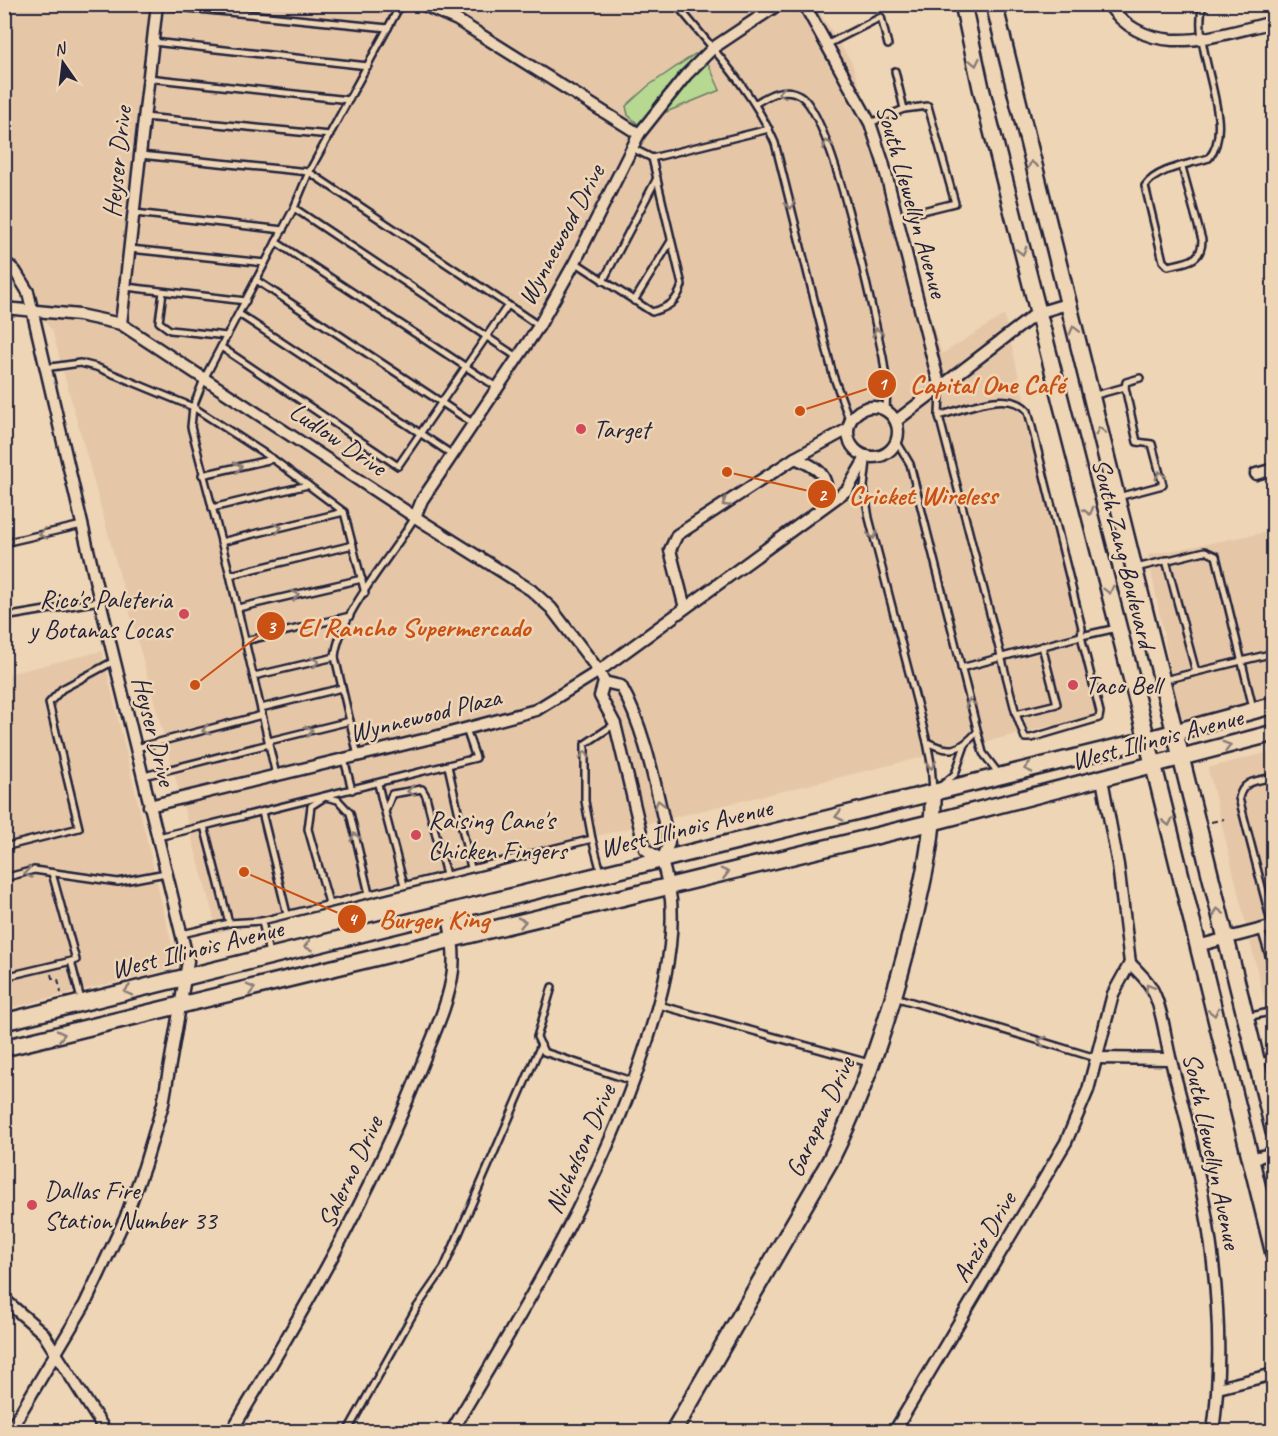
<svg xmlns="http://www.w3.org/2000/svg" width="1278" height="1436" viewBox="0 0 1278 1436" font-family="Caveat,sans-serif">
<rect width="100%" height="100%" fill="#eed5b5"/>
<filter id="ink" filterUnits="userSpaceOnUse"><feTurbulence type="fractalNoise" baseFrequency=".0167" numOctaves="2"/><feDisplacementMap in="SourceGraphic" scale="12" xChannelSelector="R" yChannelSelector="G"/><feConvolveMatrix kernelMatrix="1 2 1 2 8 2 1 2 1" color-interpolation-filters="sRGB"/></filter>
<g filter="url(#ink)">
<g fill="#e5c7a8">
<path d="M4,5H815L852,63L942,354L1004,315L1100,714L593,837L218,933L52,330L5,272Z"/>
<path d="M1273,531V700L1180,719L1148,555Z"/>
<path d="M102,651L177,967L5,1009L4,675Z"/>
<path d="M1273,751V1036L1208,768Z"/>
</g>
<path fill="#b7d891" stroke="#6c7d66" stroke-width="1.5" d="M695,54L707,61L720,90L659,115L650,123L639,125L628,115L626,106L648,86Z"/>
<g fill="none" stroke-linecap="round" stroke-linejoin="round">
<g stroke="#22223b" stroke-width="10">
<g id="lane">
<path d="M676,4C712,48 753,91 775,143L833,375L850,422"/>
<path d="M157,5L388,28"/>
<path d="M153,42L368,66"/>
<path d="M828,44L881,17L888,45"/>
<path d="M895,71L904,109"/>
<path d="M148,78L349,100"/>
<path d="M755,104C768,95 786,85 801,96C834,120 872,310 883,357L887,385L886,411"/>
<path d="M144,117L330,135"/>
<path d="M870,123L904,109L928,106L955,203L898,217"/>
<path d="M632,148L652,158L769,129"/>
<path d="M140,155L309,172L508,305L398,466L221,347"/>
<path d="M1182,167L1202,240C1202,262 1186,262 1168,266L1163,261L1145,186C1156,169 1190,164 1209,158C1238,123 1190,50 1203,4"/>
<path d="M294,208L517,357"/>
<path d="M135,213L283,230"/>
<path d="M276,242L498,388"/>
<path d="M130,249L265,263"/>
<path d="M575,262L652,312C669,307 677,302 682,285L652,158"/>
<path d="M256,280L474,424"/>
<path d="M603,281L657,178"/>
<path d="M126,287L246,301"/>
<path d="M163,292L159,322L170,330L227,336"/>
<path d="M634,301L671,241"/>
<path d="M508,305L539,326"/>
<path d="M239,314L453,455"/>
<path d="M44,368L80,363L96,367L193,407L191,427L230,575L276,775"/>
<path d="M1125,387L1126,382L1140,378"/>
<path d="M940,388L939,416L1016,714L1025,738H1031L1099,718L1100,712L1081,636L1117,628"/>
<path d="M1092,396L1125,387L1137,442L1152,444L1163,485L1118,497"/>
<path d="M939,416C964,409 1009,388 1028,411L1082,628L1081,636L961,668"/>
<path d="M897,442L910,464L983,753L999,774"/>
<path d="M867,461L864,487L869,518L927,742L931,763L933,791"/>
<path d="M202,475L273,459"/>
<path d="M212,508L308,485"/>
<path d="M221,542L344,512"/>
<path d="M4,543L82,525"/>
<path d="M1166,560L1196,672"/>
<path d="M1136,568L1205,551L1216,556L1253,708"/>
<path d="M230,575L353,545"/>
<path d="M365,593L344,512L273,459L193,407L205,377L294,208L309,172L401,4"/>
<path d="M238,608L362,579"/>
<path d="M4,617L100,601"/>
<path d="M245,641L350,616"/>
<path d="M254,676L335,657"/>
<path d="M1164,680L1274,653"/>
<path d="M261,708L342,688"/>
<path d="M1016,714L1057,704L1042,646"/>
<path d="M269,741L350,721"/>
<path d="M927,742C950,754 960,751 977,732"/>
<path d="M136,748L262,715"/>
<path d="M358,756L335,657C339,614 392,556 415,517"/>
<path d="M344,759L352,790"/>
<path d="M448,766L471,868"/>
<path d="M144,776L269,744"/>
<path d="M378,784L384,809"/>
<path d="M941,786L955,774L965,745"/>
<path d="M262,812L287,914"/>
<path d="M204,826L476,758L466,729"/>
<path d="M158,837L204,826L229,923"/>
<path d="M592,839L601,872"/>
<path d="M4,847L79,828L49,703L62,689L114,661"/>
<path d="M4,878L34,870L118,882L166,873"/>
<path d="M404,885L385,812L392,794L422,789L426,796L446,875"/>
<path d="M329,903L308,829L311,806L325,797L338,800L350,813L369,894"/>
<path d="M1272,926L1239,798C1243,780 1257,781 1274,777"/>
<path d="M1261,929L1271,962H1274"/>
<path d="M182,934L229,923L262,921"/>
<path d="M269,954L262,921L592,839L585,801V744L615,724"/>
<path d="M71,961L81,1000"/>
<path d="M4,977L76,960L52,873"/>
<path d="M552,987L537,1037L544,1052L632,1081"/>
<path d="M895,997L1096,1058"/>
<path d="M659,1005L869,1063"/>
<path d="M1247,1017L1274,1011"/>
<path d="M1258,1062L1274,1059"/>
<path d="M347,1432L417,1307L444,1268L541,1045"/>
</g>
</g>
<g stroke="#22223b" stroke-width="15">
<g id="street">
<path d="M421,4L457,20L639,134"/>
<path d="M804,4L870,123L883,162L940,388"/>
<path d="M1108,4C1150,63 1215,35 1274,22"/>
<path d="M4,261L15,271L28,292L100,601L188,961L163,1104L144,1167L125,1219L85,1304L9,1432"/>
<path d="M4,308L79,315L121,324L415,517L531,590L551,608L599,671L604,682L600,696L615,724L645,849L662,860"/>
<path d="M121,324L157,4"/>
<circle cx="873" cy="432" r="25"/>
<path d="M896,421L1037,313L1067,304"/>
<path d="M795,458C821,469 829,475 827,504"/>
<path d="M1256,474L1274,469"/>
<path d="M415,517L422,500L539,326L575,262L639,134L686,75L713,48L779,4"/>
<path d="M685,608L670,550L677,535L795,458L848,429"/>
<path d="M604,682L621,686C647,733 656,791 669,843L662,860"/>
<path d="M149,806L431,738L536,710L599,671L847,490L867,456"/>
<path d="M1197,946L1274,926"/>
<path d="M1130,963C1137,971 1149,981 1153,991C1163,1011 1165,1039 1171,1061C1204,1181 1230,1307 1213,1432"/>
<path d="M1098,1058L1170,1059"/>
<path d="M1250,1159L1274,1153"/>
<path d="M4,1299L43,1333L106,1432"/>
<path d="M1218,1388L1274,1374"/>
<path d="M231,1432C302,1314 370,1198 420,1069C432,1038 449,1004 453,970C455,950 451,931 447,912"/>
<path d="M451,1432C525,1308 599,1188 644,1051C660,1003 675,951 671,900C669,886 665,873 662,860"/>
<path d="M894,1432L1066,1142L1088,1090L1113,994L1130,963L1118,865L1102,779"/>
</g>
</g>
<g stroke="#22223b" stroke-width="20">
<g id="secondary">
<path d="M963,4L981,88L1157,779L1274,1254"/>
<path d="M994,4L1274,1132"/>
<path d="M4,1022L1146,740L1274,705"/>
<path d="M4,1048L933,822L1274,733"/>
<path d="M673,1432L830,1161C868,1085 893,1006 913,924C923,881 934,837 933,793"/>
</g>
</g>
<g stroke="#22223b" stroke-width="2" stroke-dasharray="6 4.5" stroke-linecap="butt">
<path d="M1211,822L1224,819"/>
<path d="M51,974L52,978L58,979L61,993"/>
</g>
<use href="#lane" stroke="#eed5b5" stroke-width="5"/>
<use href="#street" stroke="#eed5b5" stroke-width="10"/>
<use href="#secondary" stroke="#eed5b5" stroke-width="15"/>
</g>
<defs><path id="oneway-chevron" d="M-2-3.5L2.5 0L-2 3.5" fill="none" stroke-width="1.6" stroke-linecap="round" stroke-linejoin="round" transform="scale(1.5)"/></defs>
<g stroke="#887c78">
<use href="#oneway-chevron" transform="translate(975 62) rotate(78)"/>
<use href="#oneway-chevron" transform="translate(782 93) rotate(172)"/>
<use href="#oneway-chevron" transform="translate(827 144) rotate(-113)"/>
<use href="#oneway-chevron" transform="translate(1032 165) rotate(-104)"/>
<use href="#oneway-chevron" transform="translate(790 205) rotate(76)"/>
<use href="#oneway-chevron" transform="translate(1022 251) rotate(76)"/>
<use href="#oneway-chevron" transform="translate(1074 330) rotate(-104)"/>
<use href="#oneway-chevron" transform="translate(877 332) rotate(-104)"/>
<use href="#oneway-chevron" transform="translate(1100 431) rotate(-104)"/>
<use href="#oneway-chevron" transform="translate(238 467) rotate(-13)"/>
<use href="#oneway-chevron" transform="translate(1160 475) rotate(-104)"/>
<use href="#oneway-chevron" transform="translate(726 503) rotate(147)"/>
<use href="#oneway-chevron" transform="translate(1089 511) rotate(75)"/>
<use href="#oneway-chevron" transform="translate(278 528) rotate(-14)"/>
<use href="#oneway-chevron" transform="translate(43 534) rotate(167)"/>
<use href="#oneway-chevron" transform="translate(873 535) rotate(76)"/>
<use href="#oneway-chevron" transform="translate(1109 590) rotate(76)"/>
<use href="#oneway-chevron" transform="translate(295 595) rotate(-13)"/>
<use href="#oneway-chevron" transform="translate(315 662) rotate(-13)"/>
<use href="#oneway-chevron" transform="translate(970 703) rotate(-104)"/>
<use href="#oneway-chevron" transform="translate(206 730) rotate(165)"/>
<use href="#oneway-chevron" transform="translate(309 731) rotate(-14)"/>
<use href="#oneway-chevron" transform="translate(1227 746) rotate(-16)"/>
<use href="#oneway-chevron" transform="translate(585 755) rotate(-90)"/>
<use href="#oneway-chevron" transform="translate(931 765) rotate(83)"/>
<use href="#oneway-chevron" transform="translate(1028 768) rotate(167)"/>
<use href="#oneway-chevron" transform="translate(411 791) rotate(172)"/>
<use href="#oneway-chevron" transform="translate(659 804) rotate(-105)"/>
<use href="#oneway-chevron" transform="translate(839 816) rotate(166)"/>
<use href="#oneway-chevron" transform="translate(1168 822) rotate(77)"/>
<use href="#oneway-chevron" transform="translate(355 837) rotate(-104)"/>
<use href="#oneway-chevron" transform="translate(28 873) rotate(170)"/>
<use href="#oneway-chevron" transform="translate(725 873) rotate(-14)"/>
<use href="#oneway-chevron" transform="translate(1218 912) rotate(-104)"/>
<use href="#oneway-chevron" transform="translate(522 922) rotate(-13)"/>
<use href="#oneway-chevron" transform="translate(308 946) rotate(166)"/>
<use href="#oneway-chevron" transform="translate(1149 988) rotate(-122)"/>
<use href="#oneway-chevron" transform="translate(251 989) rotate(-14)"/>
<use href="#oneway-chevron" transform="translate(128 991) rotate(166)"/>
<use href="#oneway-chevron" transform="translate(1214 1012) rotate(76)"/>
<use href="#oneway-chevron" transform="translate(61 1035) rotate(-13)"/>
<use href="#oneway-chevron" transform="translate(1042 1041) rotate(-163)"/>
</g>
</g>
<g fill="#d1495b" stroke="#eed5b5" stroke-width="2">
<circle cx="581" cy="429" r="6"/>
<circle cx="184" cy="614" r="6"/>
<circle cx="1073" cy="685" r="6"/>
<circle cx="416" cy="835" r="6"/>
<circle cx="32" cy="1205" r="6"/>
</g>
<g text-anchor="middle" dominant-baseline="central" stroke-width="5" stroke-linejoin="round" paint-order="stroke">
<g font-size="26" fill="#22223b" stroke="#eed5b5">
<text transform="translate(117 162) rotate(-84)">Heyser Drive</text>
<text transform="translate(912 201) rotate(74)">South Llewellyn Avenue</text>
<text transform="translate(561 235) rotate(-62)">Wynnewood Drive</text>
<text transform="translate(338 439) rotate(34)">Ludlow Drive</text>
<text transform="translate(1124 553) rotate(76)">South Zang Boulevard</text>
<text transform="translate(425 715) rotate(-14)">Wynnewood Plaza</text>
<text transform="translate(154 731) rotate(76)">Heyser Drive</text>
<text transform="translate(1157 739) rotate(-15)">West Illinois Avenue</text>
<text transform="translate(686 828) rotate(-14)">West Illinois Avenue</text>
<text transform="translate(197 949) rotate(-14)">West Illinois Avenue</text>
<text transform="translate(820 1117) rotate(-65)">Garapan Drive</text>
<text transform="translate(580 1149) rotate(-66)">Nicholson Drive</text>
<text transform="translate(1212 1151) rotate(78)">South Llewellyn Avenue</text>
<text transform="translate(350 1172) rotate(-65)">Salerno Drive</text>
<text transform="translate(984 1237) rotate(-59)">Anzio Drive</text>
</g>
<g font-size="26" fill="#22223b" stroke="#eed5b5" text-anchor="start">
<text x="593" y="429">Target</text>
<text x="172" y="599" text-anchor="end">Rico's Paleteria<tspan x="172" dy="30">y Botanas Locas</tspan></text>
<text x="1085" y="685">Taco Bell</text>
<text x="428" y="820">Raising Cane's<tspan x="428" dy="30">Chicken Fingers</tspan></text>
<text x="44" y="1190">Dallas Fire<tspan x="44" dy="30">Station Number 33</tspan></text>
</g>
</g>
<path fill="none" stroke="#ca5113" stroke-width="2" d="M800 411L882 384M727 472L822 494M195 685L271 626M244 872L352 919"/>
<g fill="#ca5113" stroke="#eed5b5" stroke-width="2">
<circle cx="800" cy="411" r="6"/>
<circle cx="727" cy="472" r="6"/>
<circle cx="195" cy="685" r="6"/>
<circle cx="244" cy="872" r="6"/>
<circle cx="882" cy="384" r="15"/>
<circle cx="822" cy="494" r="15"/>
<circle cx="271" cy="626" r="15"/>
<circle cx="352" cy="919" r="15"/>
</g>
<g font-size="18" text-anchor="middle" font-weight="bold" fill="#fff">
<text x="882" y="390">1</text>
<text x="822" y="501">2</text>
<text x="271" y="633">3</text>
<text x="352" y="925">4</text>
</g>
<g font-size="27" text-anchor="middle" font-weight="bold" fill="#ca5113" stroke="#eed5b5" stroke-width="5" stroke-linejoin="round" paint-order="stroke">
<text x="987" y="393">Capital One Café</text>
<text x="923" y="504">Cricket Wireless</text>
<text x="414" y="636">El Rancho Supermercado</text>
<text x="434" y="928">Burger King</text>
</g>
<rect width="1278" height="1436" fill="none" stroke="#eed5b5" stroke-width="24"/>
<rect x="12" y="12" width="1254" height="1412" fill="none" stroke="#22223b" stroke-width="2" filter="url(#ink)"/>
<g transform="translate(63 63) rotate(346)" stroke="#eed5b5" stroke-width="4.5" paint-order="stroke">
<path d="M0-4.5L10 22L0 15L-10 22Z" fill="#22223b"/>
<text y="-9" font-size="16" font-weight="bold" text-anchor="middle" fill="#22223b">N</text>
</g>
</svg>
